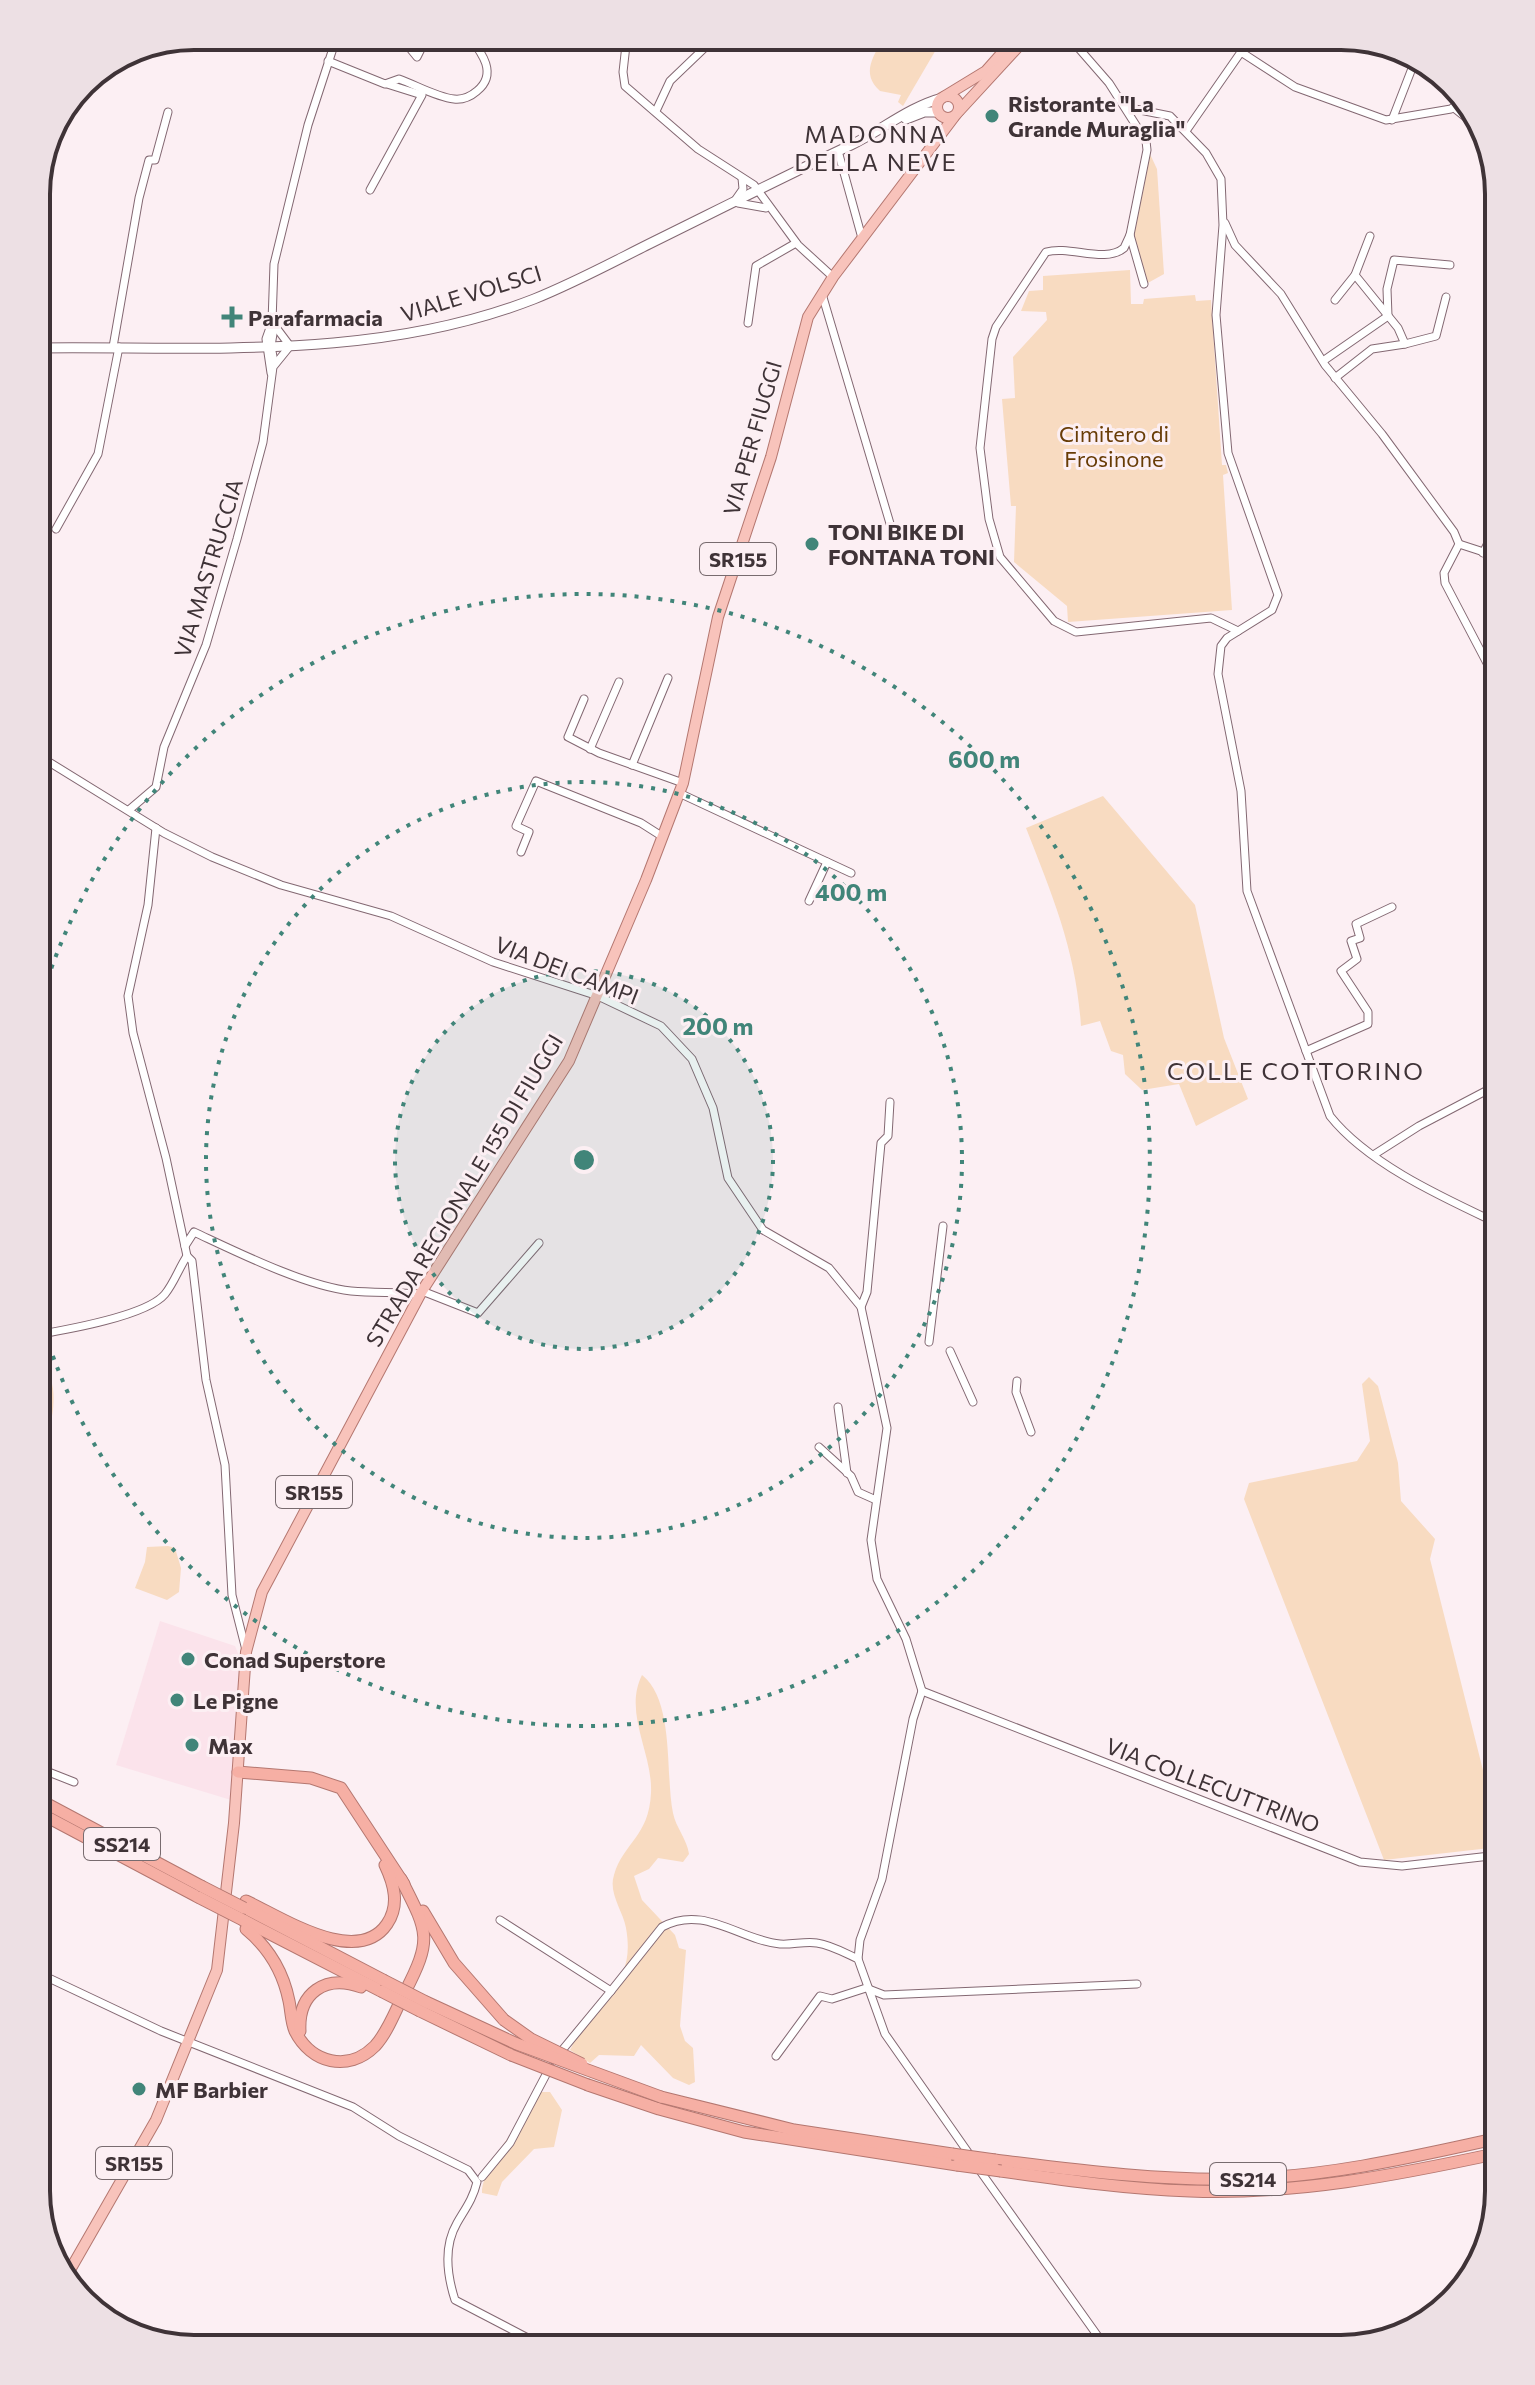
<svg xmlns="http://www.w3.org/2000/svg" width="1535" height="2385" viewBox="0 0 1535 2385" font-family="Commissioner,sans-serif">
<rect width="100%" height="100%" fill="#fceff3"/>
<path fill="#fbe3eb" d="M160,1621L235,1646L240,1658L231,1800L116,1765Z"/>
<g fill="#f8dbc1">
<path d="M885,36H944L903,106L898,102L901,95L880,91C860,73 874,55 885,36Z"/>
<path d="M1149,152L1157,169L1164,274L1146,284L1132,234Z"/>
<path d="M1130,270L1131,304H1143L1144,299L1195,295L1196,301L1211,300L1222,465H1226L1228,473L1223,475L1232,610L1068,622L1067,606L1014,562L1016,506H1011L1002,399L1015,398L1013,357L1047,320L1046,312L1021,311L1029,291L1043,290V276Z"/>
<path d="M1103,796L1195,905L1224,1038L1248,1099L1196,1126L1179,1084L1142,1090L1125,1074L1123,1055L1111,1051L1100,1021L1081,1026C1076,951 1053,897 1026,828Z"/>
<path d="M36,1376L51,1380C58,1401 50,1439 36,1456Z"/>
<path d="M1369,1377L1378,1386L1398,1463L1401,1501L1435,1539L1430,1559L1499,1834V1847L1384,1860L1244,1499L1249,1483L1357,1461L1370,1441L1362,1384Z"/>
<path d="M168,1546L175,1548L181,1568L179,1592L167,1600L135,1588L145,1562L147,1547Z"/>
<path d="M642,1675C675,1701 665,1774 673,1813C676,1828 687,1839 689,1854L683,1862L658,1858L649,1869L634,1876L642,1900L675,1935L679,1948L686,1950L680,2026L685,2041L693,2048L695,2082L689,2085L673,2078L641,2045L634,2056L599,2055L590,2063L570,2050C575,2042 574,2034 578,2027C602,1989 636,1985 626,1928C623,1911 608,1893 614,1875C623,1843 649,1837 651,1793C653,1753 623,1713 642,1675Z"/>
<path d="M541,2092H550L562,2110L554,2147L534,2149L502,2182L497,2196L482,2193C481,2167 525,2116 541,2092Z"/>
</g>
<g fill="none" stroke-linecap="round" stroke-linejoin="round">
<g stroke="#836872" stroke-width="9">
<g id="minor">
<path d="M417,36L408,46L417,57L424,43L420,36"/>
<path d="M627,36L623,72L625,86L698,149L754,185L798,245L833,277"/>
<path d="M1068,36L1109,83L1146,141L1147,150L1130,235L1124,248C1105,264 1070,245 1046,252L996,327L992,339L980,448L989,519L1000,557L1054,621L1076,632L1211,618L1238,631"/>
<path d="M1241,52L1247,36"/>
<path d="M328,61L385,84L399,79C416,85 436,97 454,99C463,100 470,97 477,91C498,74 482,53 469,36"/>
<path d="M1125,107L1170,116L1206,153L1221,179L1223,225L1216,315L1228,453L1278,595L1272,610L1227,638L1221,646L1218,674L1241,791L1247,891L1330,1116C1368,1164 1444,1198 1499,1224"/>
<path d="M1454,108L1473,123L1491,158"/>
<path d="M656,111L670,81L717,36"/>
<path d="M1392,120L1416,58"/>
<path d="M1186,131L1241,52L1295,87L1386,120L1451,109L1462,100"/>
<path d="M838,151L862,238"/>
<path d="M370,190L422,95L387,84"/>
<path d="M736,199L743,189L742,178"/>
<path d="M738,203L766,208"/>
<path d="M1225,223L1235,245L1281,294L1325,365L1382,434L1454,532L1459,544L1444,573L1445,583L1499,686"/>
<path d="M1130,235L1144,284"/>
<path d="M822,294L894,537"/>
<path d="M1335,300L1355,275"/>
<path d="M748,323L756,266L796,243"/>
<path d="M1405,344L1436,336L1446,297"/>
<path d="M113,347L139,198L149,160H155L168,112"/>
<path d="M1323,361L1388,316L1387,289L1394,260L1450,265"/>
<path d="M274,362L271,346L274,328"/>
<path d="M271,373L266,339L272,322"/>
<path d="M1335,378L1372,349L1405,344L1398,328L1355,275L1370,236"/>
<path d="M56,529L98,454L119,347"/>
<path d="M1459,544L1499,557"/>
<path d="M1483,553L1499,521"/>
<path d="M584,699L568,737L599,753L683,783"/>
<path d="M590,749L619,682"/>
<path d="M36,754L164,833L212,857L281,885L391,916L493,962L598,996L661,1026L692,1059L713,1108L728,1178L763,1230L829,1268L861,1307L887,1428L871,1540L877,1579L906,1639L922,1691"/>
<path d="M632,765L668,678"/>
<path d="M679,793L851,873"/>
<path d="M129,810L156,787L164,747L206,645L237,539L263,442L273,367L290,346L272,322L274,264L308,125L337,36"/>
<path d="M521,852L529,832L516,826L536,781L641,823L663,837"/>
<path d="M809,901L827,862"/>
<path d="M1306,1051L1368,1024V1012L1341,971L1357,959L1351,941L1360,938L1356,924L1392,907"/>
<path d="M1375,1154L1419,1126L1499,1084"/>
<path d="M185,1246L194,1232C237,1252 305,1286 351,1291C374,1293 397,1292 420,1294"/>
<path d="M187,1256L192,1261L206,1380L225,1465L232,1595L246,1650"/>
<path d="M422,1291L478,1313L539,1243"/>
<path d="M861,1307L867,1292L881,1143L888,1136L890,1102"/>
<path d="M36,1335C65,1330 147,1316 165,1294C174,1283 179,1268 187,1256L166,1158L133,1033L128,996L148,905L156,828"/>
<path d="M929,1342L943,1226"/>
<path d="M950,1351L973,1402"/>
<path d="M1017,1381L1016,1392L1031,1432"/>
<path d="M838,1407L847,1473"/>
<path d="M819,1447L851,1476L858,1492L876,1500"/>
<path d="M1499,1538V1526"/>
<path d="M922,1691L1360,1862L1402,1866L1499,1855"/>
<path d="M36,1775L46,1771L74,1782"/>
<path d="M500,1920L611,1991L559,2054"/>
<path d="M858,1959L860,1940L882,1879L913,1719L922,1691"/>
<path d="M36,1972L161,2031L353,2107L399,2136L468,2170L477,2182C473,2199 465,2209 457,2223C443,2247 447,2275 455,2300L549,2349"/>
<path d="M611,1991L662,1927C704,1904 739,1940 780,1944C792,1945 805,1941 817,1943C831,1945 845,1953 858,1959L885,2034L972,2158"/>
<path d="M776,2056L820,1996L832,1999L866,1988L884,1995L1137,1984"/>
<path d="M978,2168L1107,2349"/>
<path d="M482,2177L510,2143L550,2067"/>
</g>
</g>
<g stroke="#836872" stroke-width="11">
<g id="secondary">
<path d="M906,119L924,112H938"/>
<path d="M36,348C203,346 376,361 534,299C574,283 611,263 649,244C716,211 783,177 851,145C882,130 909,107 942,98"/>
</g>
</g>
<g stroke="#b47770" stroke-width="12">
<g id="primary">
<circle cx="948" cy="107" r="11"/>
<path d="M945,96L986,71L1017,36"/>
<path d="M959,111L1028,36"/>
<path d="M66,2277L156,2120L217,1970L234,1823L246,1652L262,1592L422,1291L569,1061L646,880L683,783L718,617L771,457L808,317L833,277L954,117"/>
</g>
</g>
<g stroke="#b47770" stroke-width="13">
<g id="trunk">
<path d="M238,1772L311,1778L341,1788L404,1884"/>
<path d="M36,1798L201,1886"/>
<path d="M36,1811L198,1897"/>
<path d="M246,1901C281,1917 357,1968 387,1924C400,1905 394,1884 385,1865"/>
<path d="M245,1908L383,1980"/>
<path d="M423,1911L454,1963L504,2020"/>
<path d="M243,1920L381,1991"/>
<path d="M246,1929C269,1948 283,1971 289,2001C291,2010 291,2022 295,2031C311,2063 348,2073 375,2046C388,2032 396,2009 405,1992C433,1938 428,1932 401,1879"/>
<path d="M426,2002L517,2044"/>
<path d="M420,2011L511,2055"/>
<path d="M300,2031C298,1993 325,1974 361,1987"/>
<path d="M588,2085L659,2109L744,2132L957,2165"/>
<path d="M661,2097L794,2130L952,2154"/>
<path d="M995,2160C1076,2170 1157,2181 1239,2179C1327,2177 1413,2157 1499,2138"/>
<path d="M1001,2171C1064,2180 1127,2189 1190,2191C1295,2195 1397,2175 1499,2153"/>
</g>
</g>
<use href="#minor" stroke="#fff" stroke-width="7"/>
<use href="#secondary" stroke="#fff" stroke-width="9"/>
<use href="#primary" stroke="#f8c3bb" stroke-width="10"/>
<use href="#trunk" stroke="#f6afa4" stroke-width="11"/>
<g stroke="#b47770" stroke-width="13" stroke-linecap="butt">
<g id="trunk-bridge">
<path d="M201,1886L244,1908"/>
<path d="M198,1897L243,1920"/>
<path d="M383,1980L426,2002"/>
<path d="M381,1991L420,2011"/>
<path d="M504,2020L531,2039L582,2064"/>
<path d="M517,2044L661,2097"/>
<path d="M511,2055L588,2085"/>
<path d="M952,2154L995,2160"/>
<path d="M957,2165L1001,2171"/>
</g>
</g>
<use href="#trunk-bridge" stroke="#f6afa4" stroke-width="11"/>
</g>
<circle cx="584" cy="1160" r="189" fill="#418579" fill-opacity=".12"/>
<g fill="none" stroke="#418579" stroke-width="4" stroke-dasharray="4 8">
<circle cx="584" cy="1160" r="189"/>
<circle cx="584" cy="1160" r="378"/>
<path d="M37 1014A566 566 0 1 1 37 1306"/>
</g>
<g fill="#418579" stroke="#fceff3" stroke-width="3">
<circle cx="992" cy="116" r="8"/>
<path d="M228 305h8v8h8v8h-8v8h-8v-8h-8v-8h8z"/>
<circle cx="812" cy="544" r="8"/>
<circle cx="188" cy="1659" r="8"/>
<circle cx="177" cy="1700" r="8"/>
<circle cx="192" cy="1745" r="8"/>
<circle cx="139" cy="2089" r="8"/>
</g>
<g text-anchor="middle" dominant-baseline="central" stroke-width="6" stroke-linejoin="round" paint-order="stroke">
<g fill="#fceff3" stroke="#786b6f" stroke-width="2">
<rect x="700" y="543" width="76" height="32" rx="6"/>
<rect x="276" y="1476" width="76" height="32" rx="6"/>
<rect x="84" y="1828" width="76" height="32" rx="6"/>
<rect x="96" y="2147" width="76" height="32" rx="6"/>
<rect x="1210" y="2163" width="76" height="32" rx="6"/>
</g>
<g font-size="20" font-weight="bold" fill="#3f3337">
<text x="738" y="559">SR155</text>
<text x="314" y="1492">SR155</text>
<text x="122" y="1844">SS214</text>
<text x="134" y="2163">SR155</text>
<text x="1248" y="2179">SS214</text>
</g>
<g font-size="22" font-weight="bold" fill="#3f3337" stroke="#fceff3" text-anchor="start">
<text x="1008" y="103">Ristorante "La<tspan x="1008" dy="25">Grande Muraglia"</tspan></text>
<text x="248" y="317">Parafarmacia</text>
<text x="828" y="531">TONI BIKE DI<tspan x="828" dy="25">FONTANA TONI</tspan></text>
<text x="204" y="1659">Conad Superstore</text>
<text x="193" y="1700">Le Pigne</text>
<text x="208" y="1745">Max</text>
<text x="155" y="2089">MF Barbier</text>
</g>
<g font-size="22" fill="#3f3337" stroke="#fceff3">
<text transform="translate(471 293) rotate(-17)">VIALE VOLSCI</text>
<text transform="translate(752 438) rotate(-74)">VIA PER FIUGGI</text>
<text transform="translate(208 568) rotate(-73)">VIA MASTRUCCIA</text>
<text transform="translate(567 970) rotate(21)">VIA DEI CAMPI</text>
<text transform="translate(464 1190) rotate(-59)">STRADA REGIONALE 155 DI FIUGGI</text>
<text transform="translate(1213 1785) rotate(21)">VIA COLLECUTTRINO</text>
</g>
<g font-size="22" fill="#683c06" stroke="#fceff3">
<text x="1114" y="433">Cimitero di<tspan x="1114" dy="25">Frosinone</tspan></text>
</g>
<g font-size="24" letter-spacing="2" fill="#3f3337" stroke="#fceff3">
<text x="876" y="133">MADONNA<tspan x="876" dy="28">DELLA NEVE</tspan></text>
<text x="1296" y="1070">COLLE COTTORINO</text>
</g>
</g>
<path d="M0 0H1535V2385H0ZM194 50H1341A144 144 0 0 1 1485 194V2191A144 144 0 0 1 1341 2335H194A144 144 0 0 1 50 2191V194A144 144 0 0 1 194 50Z" fill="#ede0e4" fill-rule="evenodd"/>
<path fill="none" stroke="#3f3337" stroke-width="4" d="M194 50H1341A144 144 0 0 1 1485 194V2191A144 144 0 0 1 1341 2335H194A144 144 0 0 1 50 2191V194A144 144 0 0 1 194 50Z"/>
<circle cx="584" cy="1160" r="12" fill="#418579" stroke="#fceff3" stroke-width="4"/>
<g font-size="24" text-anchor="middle" font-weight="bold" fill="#418579" stroke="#fceff3" stroke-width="6" stroke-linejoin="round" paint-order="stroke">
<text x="984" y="768">600 m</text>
<text x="851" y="901">400 m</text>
<text x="718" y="1035">200 m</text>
</g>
</svg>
